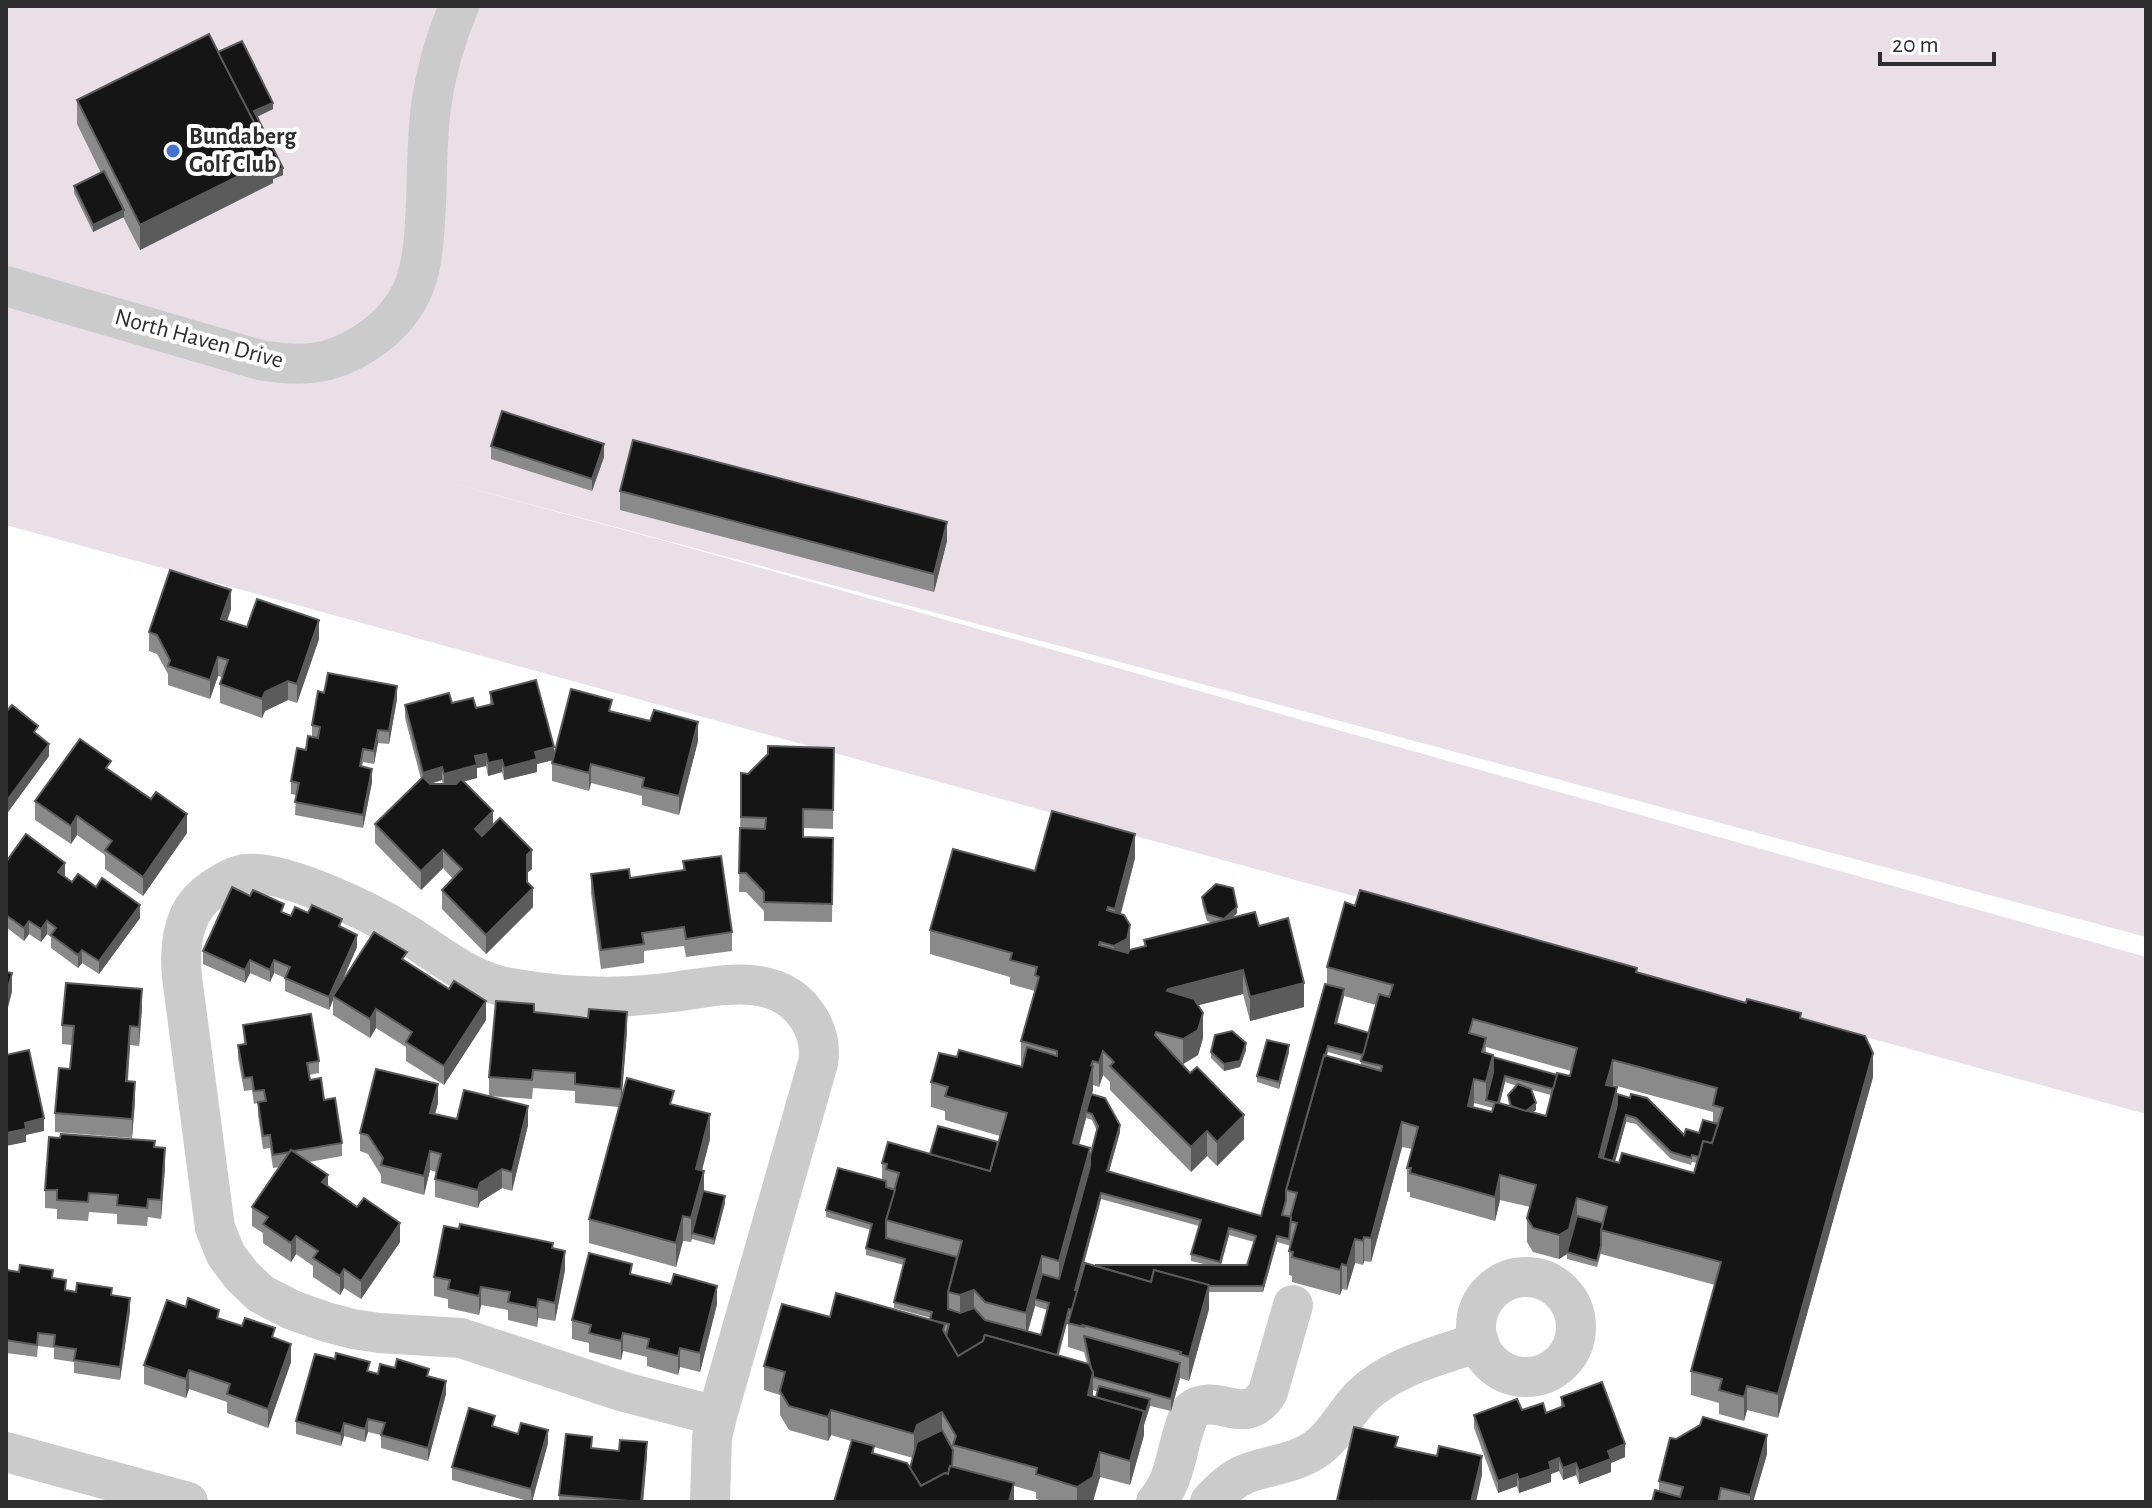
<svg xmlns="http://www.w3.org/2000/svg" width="2152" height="1508" viewBox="0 0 2152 1508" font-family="'Alegreya Sans',sans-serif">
<rect width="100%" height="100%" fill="#fff"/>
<path fill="#eadee7" d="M6,6H2146V937L414,473L672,543L2146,957V1114L6,525Z"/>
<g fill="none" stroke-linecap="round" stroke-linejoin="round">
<g stroke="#cbcbcb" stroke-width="40">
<path d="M6,286L260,360C300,367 330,366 365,343C421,306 423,265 426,204C427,171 427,138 431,106C436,71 445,39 459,6"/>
<circle cx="1526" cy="1327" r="50"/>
<path d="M6,1452L188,1502"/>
<path d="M710,1502L712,1437L717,1416L818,1063C821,1046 817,1031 808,1017C778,970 718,986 673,992C659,994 645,995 631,996C591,998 549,995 510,988C470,981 441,956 408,935C374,914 284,869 245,874C233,876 222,883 212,890C183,909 179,945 182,977L215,1228L226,1255L242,1276L261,1294L292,1310L326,1322L353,1329L379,1333L461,1338L624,1392L717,1416"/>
<path d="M1156,1502C1179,1476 1176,1440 1191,1411C1217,1390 1245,1430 1268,1392L1293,1305"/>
<path d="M1210,1502C1220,1491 1230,1481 1243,1475C1266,1465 1291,1465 1313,1451C1334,1438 1345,1413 1362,1396C1393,1366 1439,1356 1479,1342"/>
</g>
</g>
<g fill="#8a8a8a" fill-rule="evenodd">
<path d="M218,52L273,109L257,117L283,175L273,179V183L140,250L123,217L93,232L74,193V186L101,173L77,124V100Z"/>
<path d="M491,446L604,457L592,491L491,459Z"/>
<path d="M620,491L947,541L934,592L620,510Z"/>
<path d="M231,609L227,621L247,627L319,639L297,703L288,700L265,711L262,718L220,703V684L222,677L218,676L210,699L168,685V674L157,654L149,651V632Z"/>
<path d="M490,692L554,754L612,712L698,741L679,815L642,805V796L591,783L589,791L552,781V760L537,764V772L504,780L502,772L488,776L486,766L477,768V778L463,781L493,825L532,869L527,873V882L533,907L486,954L442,909V890L453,879L443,868L421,890L375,843V824L421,779L405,718V705L452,703L476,708L490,705ZM442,780L443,784H430Z"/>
<path d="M324,693L397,699L389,744L378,743L374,764L363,762L362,767L372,782L363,828L295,815L296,795L291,794V781L312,737V725Z"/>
<path d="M6,712L38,735L49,756L8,812L6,810Z"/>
<path d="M834,748L833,829L803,828V837L833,838L832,922L764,921V911L746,892H739L741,773L748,774Z"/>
<path d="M111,771L187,833L143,896L105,869V855L77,835L71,844L35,820V801Z"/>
<path d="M1135,858L1121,914L1130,950L1144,947V940L1214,923L1207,921L1202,904V897L1237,913L1232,918L1259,926L1304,1007L1250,1021L1243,994L1198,1005L1203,1038L1198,1055L1183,1064L1182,1063L1244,1139L1217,1166L1207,1156L1191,1172L1110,1090V1082L1103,1075L1099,1087L1093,1085L1092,1095L1120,1132L1109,1172L1261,1216L1327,984V967L1355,906L1637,973L1801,1019L1873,1077L1778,1418L1747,1410L1744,1421L1719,1414V1403L1691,1395V1371L1715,1285L1601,1254V1253L1597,1267L1567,1259V1254L1559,1259L1533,1252L1527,1242V1218L1530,1207L1500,1200L1495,1221L1410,1197V1192H1407V1168L1412,1149L1402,1147L1371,1262L1364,1261L1363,1265L1355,1263L1347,1290L1342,1289L1340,1295L1292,1282V1276L1289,1275V1251L1291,1246L1277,1242L1263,1292H1209V1309L1189,1381L1180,1378L1171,1411L1150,1406L1144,1425V1435L1130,1485L1100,1477L1093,1501L1091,1502H1047L1036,1499V1492L1014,1486V1502H834L851,1441L831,1435L828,1441L789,1430L780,1415V1395L764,1390V1366L830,1317L930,1320L931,1318L894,1308V1302L904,1265L866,1255V1248L871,1230L826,1217V1210L882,1180V1163L998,1142L1000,1136L945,1120V1111L931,1107V1082L957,1057L1022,1067V1066H1021V1041L1035,991L1010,984V977L930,954V930L1035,871ZM1344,996L1376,1005L1369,1033L1337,1024ZM1486,1047L1571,1071L1570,1076L1557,1075L1493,1057L1486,1053ZM1328,1052L1361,1061V1066L1327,1056ZM1505,1082L1517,1086L1508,1095L1509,1106L1500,1103ZM1613,1085L1713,1112V1123L1699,1133L1684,1135L1617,1094L1612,1086ZM1532,1090L1551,1095L1546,1116L1532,1112L1536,1110ZM1474,1103L1493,1108L1492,1112L1473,1107ZM1086,1118L1092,1120L1097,1131L1090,1157L1079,1145ZM1626,1122L1636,1124L1671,1159L1691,1165L1692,1162L1697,1163L1694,1173L1615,1161ZM1101,1199L1199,1226L1191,1254V1261L1208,1265L1096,1266L1077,1290ZM1229,1235L1254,1242L1247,1265H1221ZM1035,1306L1047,1310L1041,1335L1028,1331ZM1069,1315L1070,1316L1068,1323V1347L1084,1352L1087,1363L1059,1355ZM1093,1390L1098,1392L1096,1397H1093ZM874,1447L913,1458L910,1468L874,1453Z"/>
<path d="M683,861L732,932V951L686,957L684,946L644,951V963L601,969L591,893V874L630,878L683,870Z"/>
<path d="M6,862L65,875L64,877L72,882L140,918L99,974L82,963L78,968L51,948V937L47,934L41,942L29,934L24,941L6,927Z"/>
<path d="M284,913L291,916L342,928L357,947L340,986L407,962L486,1020L444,1085L406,1061V1047L376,1028L370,1038L333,1015V1000L329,1010L285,991V978L274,973L270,982L250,973L245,983L203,964V951Z"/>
<path d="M142,1008L139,1046L130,1045L128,1081L135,1101L132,1138L55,1132V1113L70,1069L72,1045L62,1044V1025Z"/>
<path d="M534,1012L627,1031L621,1100L674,1105L710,1139L702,1170L704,1191L725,1203L714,1245L692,1239L691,1242L683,1241L676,1267L589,1243V1219L619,1107L575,1103V1091L533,1088L532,1099L489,1096V1077Z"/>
<path d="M243,1025L319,1061V1073L309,1075L310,1080L324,1100L342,1143V1156L309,1162L328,1186L400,1242L361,1299L344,1288L340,1295L313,1277V1266L296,1254L291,1262L263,1243V1233L252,1226V1207L280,1167L273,1168L270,1148L263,1149L258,1115V1103L254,1104L252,1090L244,1091L238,1058V1045H244Z"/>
<path d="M1246,1050L1240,1067L1224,1071L1211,1058V1052Z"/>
<path d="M1289,1052L1279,1089L1257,1082V1076Z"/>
<path d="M438,1103L435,1114L457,1119L528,1125L512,1191L502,1188L480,1202L478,1208L435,1197V1179L436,1172L430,1170L424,1195L381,1183V1175L368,1154L360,1151V1133Z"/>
<path d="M155,1147L165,1167L161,1219L148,1217L147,1226L117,1224V1214L89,1212L88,1221L57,1219V1209L45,1208V1190Z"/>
<path d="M553,1249L565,1270L555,1321L538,1318L537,1327L508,1320V1310L481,1305L479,1315L448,1308V1299L434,1296V1277Z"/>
<path d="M6,1270L53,1278L66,1291L112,1295L130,1311L120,1380L74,1373V1362L54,1359V1348L38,1346L37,1357L6,1353Z"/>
<path d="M632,1274L717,1304L700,1372L680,1367L678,1375L647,1366V1357L623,1351L621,1360L589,1352V1343L572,1339V1320Z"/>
<path d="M219,1319L275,1338L291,1362L268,1428L227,1413V1402L189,1389L186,1398L144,1384V1365Z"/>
<path d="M370,1371L378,1374L429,1377L446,1394L428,1461L381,1448V1435L368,1432L365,1442L344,1436L341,1446L296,1434V1421Z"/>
<path d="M1561,1397L1625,1457L1611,1463V1472L1579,1484L1576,1475L1563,1480L1559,1471L1551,1474V1482L1519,1493L1517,1486L1498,1493L1474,1428V1415L1522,1410L1546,1413L1561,1407Z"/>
<path d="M495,1427L548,1443L532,1502L452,1480V1467Z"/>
<path d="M592,1448L647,1455L643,1502H559V1495Z"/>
<path d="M1767,1454L1753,1502H1652L1659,1491V1481Z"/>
</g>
<g fill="#5b5b5b">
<path d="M273,103V109L254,118V111Z"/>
<path d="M273,159L283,168V175L273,179V183L140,250V225Z"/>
<path d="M124,210V217L93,232V225Z"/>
<path d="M604,444V457L592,491V479Z"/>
<path d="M947,522V541L934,592V574Z"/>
<path d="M231,590V609L221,638V619Z"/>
<path d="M319,620V639L297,703V684Z"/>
<path d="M218,657V676L210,699V680Z"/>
<path d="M288,681V700L265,711L262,718V699L265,692Z"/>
<path d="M397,686V699L389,744V731Z"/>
<path d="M698,722V741L679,815V796Z"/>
<path d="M378,730V743L374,764V751Z"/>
<path d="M49,744V756L8,812V799Z"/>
<path d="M554,747V760L537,764V772L504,780V768L535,752Z"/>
<path d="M486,754V766L477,768V778L444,787V774L475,756Z"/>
<path d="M502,760V772L488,776V763Z"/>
<path d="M591,764V783L589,791V773Z"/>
<path d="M442,767V780L423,786V773Z"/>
<path d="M372,769V782L363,828V815Z"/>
<path d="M493,811V829L475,847V829Z"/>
<path d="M187,814V833L143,896V877Z"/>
<path d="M77,816V835L71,844V826Z"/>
<path d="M1135,834V858L1115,934V909Z"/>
<path d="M443,850V868L421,890V871Z"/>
<path d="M532,850V869L527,873V855Z"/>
<path d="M65,863V875L58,885V872Z"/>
<path d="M533,888V907L486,954V935Z"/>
<path d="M140,905V918L99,974V961Z"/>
<path d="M1237,907V913L1224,925V919Z"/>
<path d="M29,921V934L24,941V928Z"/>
<path d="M47,921V934L41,942V929Z"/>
<path d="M1130,925V949L1114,970V946Z"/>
<path d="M357,935V947L335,997L333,996V1000L329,1010V997Z"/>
<path d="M82,950V963L78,968V955Z"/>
<path d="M250,960V973L245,983V970Z"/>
<path d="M274,960V973L270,982V970Z"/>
<path d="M1243,970V994L1168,1013L1167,1015L1168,989Z"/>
<path d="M12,973V992L6,1015V996Z"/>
<path d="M1304,983V1007L1250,1021V997Z"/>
<path d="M142,989V1008L139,1046V1027Z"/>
<path d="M1344,989V996L1335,1030V1023Z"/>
<path d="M486,1001V1020L444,1085V1066Z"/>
<path d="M376,1009V1028L370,1038V1019Z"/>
<path d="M627,1012V1031L621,1108V1089Z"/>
<path d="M1203,1013V1038L1198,1055L1183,1064V1039Z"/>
<path d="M130,1026V1045L126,1100V1081Z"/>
<path d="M1246,1043V1050L1240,1067L1224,1071V1064Z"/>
<path d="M1289,1045V1052L1279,1089V1082Z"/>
<path d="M1103,1051V1075L1099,1087V1063Z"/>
<path d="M1873,1053V1077L1778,1418V1394Z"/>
<path d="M1493,1055V1079L1486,1100V1107V1082Z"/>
<path d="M1613,1060V1085L1608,1103L1606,1085Z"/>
<path d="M1093,1061V1090L1087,1113L1086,1112V1118L1073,1167V1143Z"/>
<path d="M1505,1076V1082L1498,1109V1103Z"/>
<path d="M1474,1079V1103L1468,1130V1106Z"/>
<path d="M135,1082V1101L132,1138V1119Z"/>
<path d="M438,1084V1103L430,1132V1113Z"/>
<path d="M1617,1087V1112L1599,1174V1157Z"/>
<path d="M1536,1103V1110L1524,1119V1113Z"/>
<path d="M528,1106V1125L512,1191V1172Z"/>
<path d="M710,1114V1139L696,1193V1169Z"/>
<path d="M1244,1115V1139L1217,1166V1142Z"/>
<path d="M1626,1115V1122L1609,1184V1178Z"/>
<path d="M44,1118V1131L26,1135V1142L6,1146V1133L25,1123Z"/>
<path d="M1402,1122V1147L1371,1262V1238Z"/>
<path d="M1120,1125V1132L1107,1178V1171Z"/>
<path d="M1207,1131V1156L1191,1172V1147Z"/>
<path d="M165,1148V1167L161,1219V1200Z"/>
<path d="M1090,1148V1172L1059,1285V1261Z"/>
<path d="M430,1151V1170L424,1195V1176Z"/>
<path d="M502,1169V1188L480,1202L478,1208V1190L480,1183Z"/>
<path d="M704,1171V1195L692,1233L691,1242V1218Z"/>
<path d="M328,1175V1194L322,1182Z"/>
<path d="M1500,1175V1200L1495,1221V1197Z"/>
<path d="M1101,1193V1199L1075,1296V1290Z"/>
<path d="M725,1196V1203L714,1245V1239Z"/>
<path d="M1577,1198V1223L1567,1254L1559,1259V1235Z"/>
<path d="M683,1216V1241L676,1267V1243Z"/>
<path d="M400,1223V1242L361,1299V1281Z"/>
<path d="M1229,1228V1235L1220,1268V1262Z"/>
<path d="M296,1236V1254L291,1262V1243Z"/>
<path d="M1277,1236V1242L1263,1292V1286Z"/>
<path d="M1364,1237V1261L1363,1265V1241Z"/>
<path d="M1355,1239V1263L1347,1290V1266Z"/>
<path d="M565,1251V1270L555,1321V1303Z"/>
<path d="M1042,1256V1281L1035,1299V1306L1026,1338V1313Z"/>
<path d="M1342,1264V1289L1340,1295V1270Z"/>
<path d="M344,1269V1288L340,1295V1276Z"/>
<path d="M1209,1285V1309L1189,1381V1357Z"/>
<path d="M717,1286V1304L700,1372V1353Z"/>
<path d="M481,1287V1305L479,1315V1296Z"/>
<path d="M974,1290V1314L960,1319V1295Z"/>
<path d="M130,1298V1311L120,1380V1367Z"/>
<path d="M538,1299V1318L537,1327V1308Z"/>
<path d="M1069,1309V1315L1056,1363V1357Z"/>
<path d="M623,1333V1351L621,1360V1341Z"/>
<path d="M291,1344V1362L268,1428V1409Z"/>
<path d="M680,1348V1367L678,1375V1356Z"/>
<path d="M1180,1366V1378L1171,1411V1399Z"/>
<path d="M189,1370V1389L186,1398V1379Z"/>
<path d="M1093,1372V1396L1088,1395Z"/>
<path d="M446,1381V1394L428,1461V1448Z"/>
<path d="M1747,1386V1410L1744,1421V1397Z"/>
<path d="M1150,1399V1406L1144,1425V1435L1130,1485V1461L1144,1411Z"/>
<path d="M831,1410V1435L828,1441V1417Z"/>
<path d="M942,1412V1437L914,1459V1434L917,1425Z"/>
<path d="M368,1419V1432L365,1442V1429Z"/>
<path d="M344,1423V1436L341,1446V1434Z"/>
<path d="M548,1430V1443L532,1502L531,1489Z"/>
<path d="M1767,1435V1454L1753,1502H1750V1495Z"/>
<path d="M647,1442V1455L643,1502H641Z"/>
<path d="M1625,1444V1457L1611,1463V1472L1579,1484V1471L1608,1451Z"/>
<path d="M1100,1452V1477L1093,1501L1091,1502H1077V1487Z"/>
<path d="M1482,1456V1475L1476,1502H1471Z"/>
<path d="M1559,1458V1471L1551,1474V1482L1519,1493V1480L1549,1462Z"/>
<path d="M1576,1463V1475L1563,1480V1468Z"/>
<path d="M1517,1474V1486L1498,1493V1481Z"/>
<path d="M1014,1483V1502H1009Z"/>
</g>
<g fill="#151515" stroke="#5b5b5b" stroke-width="2" fill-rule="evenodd">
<path d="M209,34L273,159L140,225L77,100Z"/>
<path d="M242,41L273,103L254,111L283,168L273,173V159L218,52Z"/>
<path d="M104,171L124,210L93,225L74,186Z"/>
<path d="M502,411L604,444L592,479L491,446Z"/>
<path d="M633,440L947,522L934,574L620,491Z"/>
<path d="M170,570L231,590L221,619L247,627L257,599L319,620L297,684L288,681L265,692L262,699L220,684L228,660L218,657L210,680L168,666L170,660L157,635L149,632Z"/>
<path d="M328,673L397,686L389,731L378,730L374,751L363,749L360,766L372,769L363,815L295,802L299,783L291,781L297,748L306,750L308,736L318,738L320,727L312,725L318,691L324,693Z"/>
<path d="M536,680L554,747L535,752L537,759L504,768L502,760L488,763L486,754L475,756L477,765L444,774L442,767L423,773L405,705L449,693L452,703L473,698L476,708L493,704L490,692Z"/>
<path d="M571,689L612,700L609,711L650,721L654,710L698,722L679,796L642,787L644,778L591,764L589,773L552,763Z"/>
<path d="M12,705L38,726L34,732L49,744L8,799L6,797V712Z"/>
<path d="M80,739L111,761L106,768L151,799L156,792L187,814L143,877L105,850L112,841L77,816L71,826L35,801Z"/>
<path d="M768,746L834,748L833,810L803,809V837L833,838L832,904L764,902V892L746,873H739L740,828L765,829L766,818L741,817V773L748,774L768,754Z"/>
<path d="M423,777L430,784H456L461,779L493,811L475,829L482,836L500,818L532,850L527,855V882L533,888L486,935L442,890L462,869L443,850L421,871L375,824Z"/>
<path d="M1052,811L1135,834L1115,909L1108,907L1107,910L1124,915L1130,925L1127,939L1114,946L1100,942L1099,945L1128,953L1129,950L1146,946L1144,940L1255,912L1259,926L1288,918L1304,983L1250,997L1243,970L1168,989L1167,991L1194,999L1203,1013L1198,1030L1183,1039L1156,1032L1155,1035L1190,1073L1197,1067L1244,1115L1217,1142L1207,1131L1191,1147L1110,1066L1114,1062L1103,1051L1099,1063L1093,1061L1091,1065L1093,1066L1073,1143L1090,1148L1059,1261L1042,1256L1026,1313L985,1302L974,1290L960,1295L948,1292L962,1241L886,1220L899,1173L886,1169L887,1164L882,1163L888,1142L990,1171L1007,1113L945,1096L948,1087L931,1082L939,1053L957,1057L959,1050L1022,1067L1027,1047L1057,1056V1051L1021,1041L1039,977L1035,975L1037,967L1010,960L1012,953L930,930L953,849L1035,871Z"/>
<path d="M26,834L65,863L58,872L72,882L78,874L96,887L102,878L140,905L99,961L82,950L78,955L51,935L56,928L47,921L41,929L29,921L24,928L6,915V862Z"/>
<path d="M721,856L732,932L686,939L684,927L642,933L644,944L601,950L591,874L629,869L630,878L685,870L683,861Z"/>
<path d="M1216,884L1233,888L1237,907L1224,919L1207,914L1202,897Z"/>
<path d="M232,887L250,896L253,890L284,904L281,912L291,916L295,907L308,913L312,905L342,919L339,926L357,935L329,997L285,978L290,967L274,960L270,970L250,960L245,970L203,951Z"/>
<path d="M1360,890L1637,968L1636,972L1746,1003L1747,999L1801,1013L1800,1018L1865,1036L1873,1053L1778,1394L1747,1386L1744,1397L1719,1390L1722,1379L1691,1371L1721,1262L1601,1230L1607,1207L1577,1198L1569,1229L1559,1235L1533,1228L1527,1218L1536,1185L1500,1175L1495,1197L1410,1173L1411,1168H1407L1418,1127L1402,1122L1371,1238L1364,1237L1363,1241L1355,1239L1347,1266L1342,1264L1340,1270L1292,1257L1293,1252L1289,1251L1297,1223L1289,1221L1297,1193L1286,1190L1324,1055L1381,1071L1382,1066L1361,1061L1379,994L1389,997L1393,985L1327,967L1345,902L1355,906ZM1473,1019L1577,1048L1570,1076L1557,1073L1546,1116L1495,1102L1492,1112L1468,1106L1474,1079L1486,1082L1493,1055L1482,1052L1486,1038L1469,1033ZM1613,1060L1717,1088L1713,1105L1723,1108L1712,1143L1703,1141L1694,1173L1622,1153L1619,1163L1599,1157L1617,1087L1606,1085Z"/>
<path d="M374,932L407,952L402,959L449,989L454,981L486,1001L444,1066L406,1042L412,1032L376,1009L370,1019L333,996Z"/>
<path d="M6,972L12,973L6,996Z"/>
<path d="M66,983L142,989L139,1027L130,1026L126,1081L135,1082L132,1119L55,1113L59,1068L70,1069L74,1026L62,1025Z"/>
<path d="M1325,984L1344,989L1335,1023L1369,1033L1363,1055L1328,1046L1325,1056L1324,1055L1286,1190V1200L1282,1215L1291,1217L1289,1239L1277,1236L1263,1286H1208L1154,1270L1151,1282L1096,1266V1265H1247L1256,1236L1229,1228L1220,1262L1191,1254L1201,1220L1101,1193L1075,1290H1078L1072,1310L1069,1309L1057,1355L985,1335L983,1341L958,1356L946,1336L949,1324L930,1320L932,1312L894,1302L905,1259L866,1248L872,1224L826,1210L838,1168L886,1181V1187L895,1190L886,1220V1238L957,1257L948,1292V1309L960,1313L974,1308L985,1320L1041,1335L1049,1303L1035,1299L1042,1274L1059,1279L1090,1166V1157L1098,1126L1092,1114L1086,1112L1091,1094L1105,1098L1120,1125L1107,1171L1261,1216Z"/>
<path d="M496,1001L534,1004V1012L588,1018L589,1009L627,1012L621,1089L575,1084V1073L533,1070L532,1080L489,1077Z"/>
<path d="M311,1014L319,1061L307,1063L310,1080L321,1078L324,1100L335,1098L342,1143L294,1151L291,1150L290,1152L273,1155L270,1135L263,1136L258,1102L266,1101L264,1090L254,1091L252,1077L244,1078L238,1045L246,1044L243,1025Z"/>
<path d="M1232,1031L1246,1043L1240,1061L1224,1064L1211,1052L1215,1035Z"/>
<path d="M1267,1040L1289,1045L1279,1082L1257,1076Z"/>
<path d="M29,1050L44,1118L25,1123L26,1129L6,1133V1055Z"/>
<path d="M1493,1057L1557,1075L1553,1089L1505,1076L1498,1103L1486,1100L1493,1073Z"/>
<path d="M376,1069L438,1084L430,1113L457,1119L464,1090L528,1106L512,1172L502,1169L480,1183L478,1190L435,1179L441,1154L430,1151L424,1176L381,1165L383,1158L368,1135L360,1133Z"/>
<path d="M627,1078L674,1091L670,1104L710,1114L696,1169L704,1171L691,1218L683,1216L676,1243L589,1219Z"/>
<path d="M1518,1084L1531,1089L1536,1103L1526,1111L1511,1106L1508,1095Z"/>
<path d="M1617,1094L1630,1098L1631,1094L1647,1098L1684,1135L1686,1129L1699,1133L1703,1120L1718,1124L1712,1143L1703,1141L1699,1157L1692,1155L1691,1158L1671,1152L1636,1118L1626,1115L1613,1161L1603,1158L1617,1105Z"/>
<path d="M938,1126L998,1142L990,1171L930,1154Z"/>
<path d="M61,1134L155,1141L154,1147L165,1148L161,1200L148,1199L147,1208L117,1205L118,1195L89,1193L88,1202L57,1200V1190H45L49,1137L60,1138Z"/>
<path d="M291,1150L328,1175L322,1182L357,1207L364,1198L400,1223L361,1281L344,1269L340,1276L313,1258L318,1251L296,1236L291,1243L263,1224L268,1217L252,1207Z"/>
<path d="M703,1191L725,1196L714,1239L692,1233Z"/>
<path d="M1577,1216L1603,1223L1601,1230V1246L1597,1261L1567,1252Z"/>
<path d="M460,1224L553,1243L552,1248L565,1251L555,1303L538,1299L537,1308L508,1302L510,1292L481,1287L479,1296L448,1289L450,1280L434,1277L444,1226L459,1229Z"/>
<path d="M589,1253L632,1264L630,1274L671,1284L674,1274L717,1286L700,1353L680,1348L678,1356L647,1348L649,1339L623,1333L621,1341L589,1333L591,1325L572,1320Z"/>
<path d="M1085,1263L1151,1282L1154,1270L1209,1285L1189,1357L1180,1354L1181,1352L1083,1325L1084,1327L1068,1323Z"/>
<path d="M20,1265L53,1270L52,1278L66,1280L65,1290L76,1292L77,1283L112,1288L111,1295L130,1298L120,1367L74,1360L76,1349L54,1346L55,1335L38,1333L37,1345L6,1340V1270L19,1272Z"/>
<path d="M836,1293L945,1324L943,1330L958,1356L983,1341L985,1335L1089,1364L1093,1372L1088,1395L1144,1411L1130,1461L1100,1452L1093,1477L1077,1487L1036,1474L1037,1468L953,1445L956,1436L942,1412L917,1425L914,1434L831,1410L828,1417L789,1406L780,1391L785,1372L764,1366L782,1304L830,1317Z"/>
<path d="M188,1298L219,1310L217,1318L242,1326L245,1318L275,1328L272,1337L291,1344L268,1409L227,1394L230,1384L189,1370L186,1379L144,1365L167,1300L186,1307Z"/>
<path d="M1084,1336L1180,1363L1171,1399L1093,1377V1372L1091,1368Z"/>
<path d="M336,1353L370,1362L367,1371L378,1374L380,1364L395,1368L397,1359L429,1369L427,1376L446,1381L428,1448L381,1435L385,1423L368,1419L365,1429L344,1423L341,1434L296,1421L315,1354L335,1359Z"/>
<path d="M1602,1382L1625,1444L1608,1451L1611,1459L1579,1471L1576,1463L1563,1468L1559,1458L1549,1462L1551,1469L1519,1480L1517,1474L1498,1481L1474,1415L1517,1399L1522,1410L1543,1403L1546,1413L1564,1406L1561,1397Z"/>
<path d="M1099,1386L1150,1399L1144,1418V1411L1096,1397Z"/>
<path d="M469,1408L495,1416L492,1426L518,1434L521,1423L548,1430L531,1489L452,1467Z"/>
<path d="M1703,1417L1767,1435L1750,1495L1721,1488L1718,1502H1652L1655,1490L1680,1497L1683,1487L1659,1481L1670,1438L1676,1439L1700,1425Z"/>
<path d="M1354,1427L1398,1437L1395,1447L1437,1456L1439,1446L1482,1456L1471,1502H1381L1376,1501V1502H1345L1337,1500Z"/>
<path d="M942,1430L953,1450L952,1466H950L948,1474L945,1473L921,1486L910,1468L917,1442Z"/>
<path d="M566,1434L592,1437L591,1448L619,1451L620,1440L647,1442L641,1502L559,1495Z"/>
<path d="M852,1440L874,1446L872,1453L907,1463L921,1486L945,1473L948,1474L950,1466L1014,1483L1009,1501L1014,1502H834Z"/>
</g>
<circle fill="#4471d2" stroke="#fff" stroke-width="3" cx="173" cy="151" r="8"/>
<g text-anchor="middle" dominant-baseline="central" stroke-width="8" stroke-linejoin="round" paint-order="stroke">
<g font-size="24" font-weight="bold" fill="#2e2e2e" stroke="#fff" text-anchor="start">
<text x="189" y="137">Bundaberg<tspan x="189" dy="28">Golf Club</tspan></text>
</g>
<g font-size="24" fill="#2e2e2e" stroke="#fff">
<text transform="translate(199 339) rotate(15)">North Haven Drive</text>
</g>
</g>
<rect width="2152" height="1508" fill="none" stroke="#2e2e2e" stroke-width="16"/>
<path d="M1880 52v12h114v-12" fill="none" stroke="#2e2e2e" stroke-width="4"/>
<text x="1892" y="52" font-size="24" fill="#2e2e2e" stroke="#ffffff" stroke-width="6" paint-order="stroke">20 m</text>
</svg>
